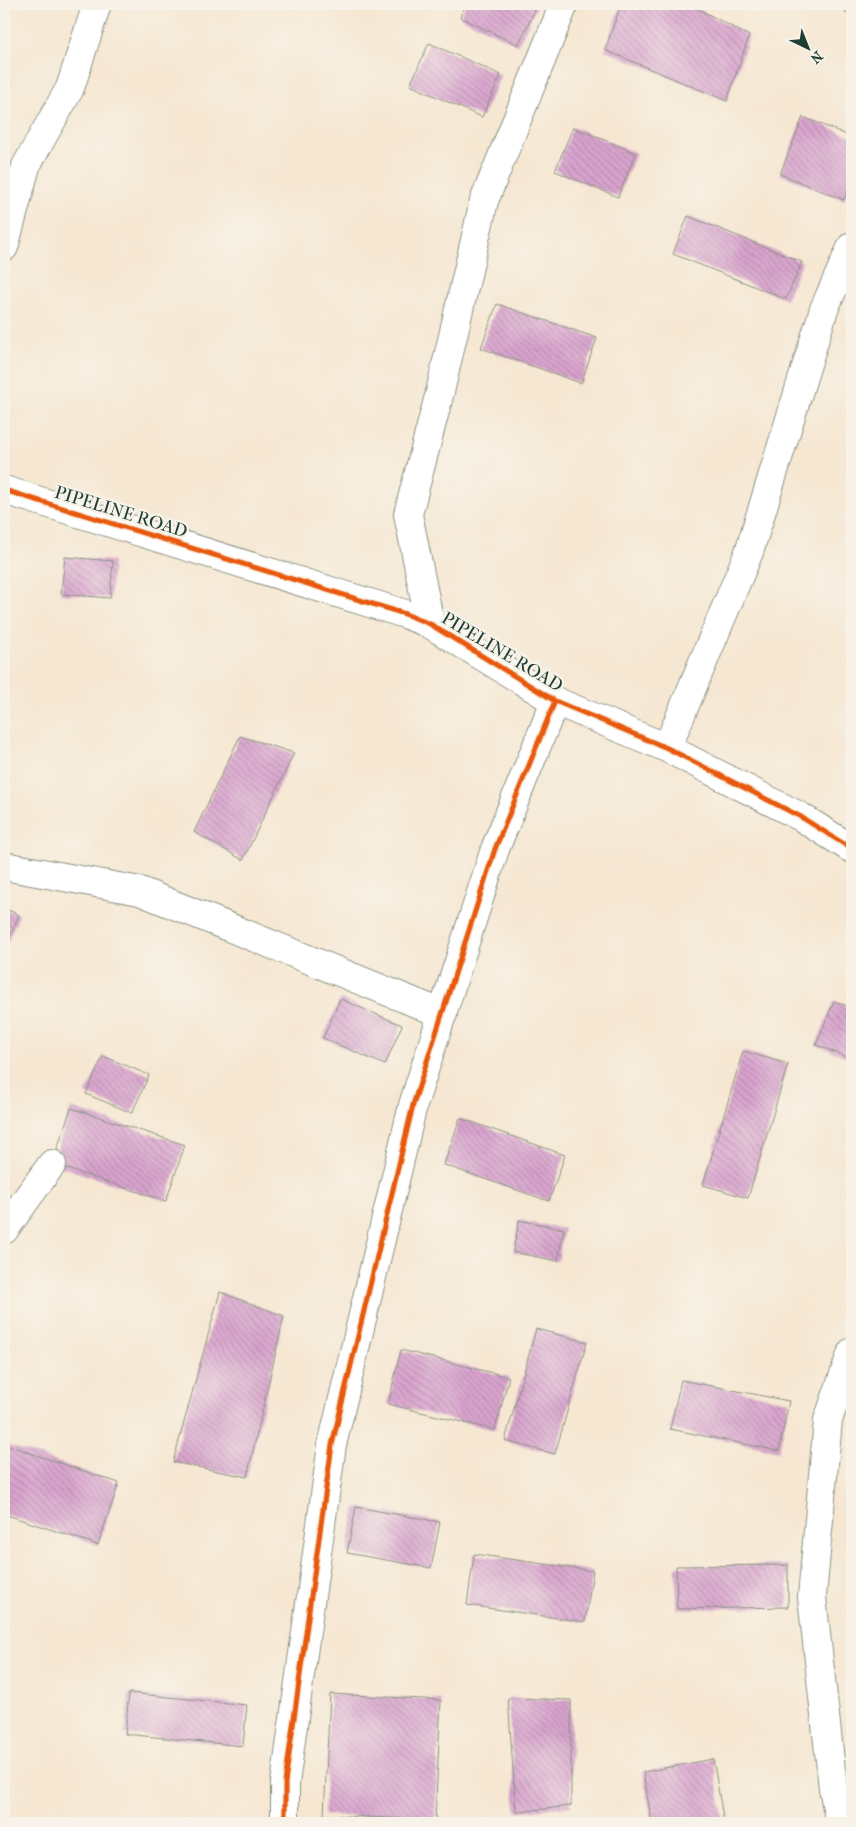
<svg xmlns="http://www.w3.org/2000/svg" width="856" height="1827" viewBox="0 0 856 1827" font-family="'IM FELL French Canon',serif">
<defs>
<pattern id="building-back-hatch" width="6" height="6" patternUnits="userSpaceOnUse" patternTransform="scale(1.25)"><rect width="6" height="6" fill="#daa4cf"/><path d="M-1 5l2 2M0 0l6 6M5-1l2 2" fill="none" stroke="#b087a9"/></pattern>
</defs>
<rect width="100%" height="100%" fill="#f7f3e8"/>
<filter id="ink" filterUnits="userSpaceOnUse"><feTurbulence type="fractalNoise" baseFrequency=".02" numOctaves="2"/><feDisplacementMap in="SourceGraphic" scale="10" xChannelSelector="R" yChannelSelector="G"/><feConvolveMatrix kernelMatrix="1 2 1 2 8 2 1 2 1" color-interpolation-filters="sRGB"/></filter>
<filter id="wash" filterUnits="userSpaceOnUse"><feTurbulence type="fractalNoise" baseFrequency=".0096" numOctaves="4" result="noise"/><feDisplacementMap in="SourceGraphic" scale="20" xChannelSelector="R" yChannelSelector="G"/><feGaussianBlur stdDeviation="1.12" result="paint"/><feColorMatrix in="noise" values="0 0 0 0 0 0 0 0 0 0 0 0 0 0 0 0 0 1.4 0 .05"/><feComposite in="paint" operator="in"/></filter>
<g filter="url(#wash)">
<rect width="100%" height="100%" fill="#f6e7d2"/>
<g id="blocks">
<g fill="url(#building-back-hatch)">
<path d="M466,4H538L518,45L460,17Z"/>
<path d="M621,4H689L749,36L727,101L605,50Z"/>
<path d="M725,4H741L739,9Z"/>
<path d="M849,4H852V16L845,12Z"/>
<path d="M429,43L501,75L482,117L410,85Z"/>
<path d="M803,117L852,137V181L844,200L780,174Z"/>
<path d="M573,127L636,153L618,197L555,171Z"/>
<path d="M688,216L802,262L786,299L673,254Z"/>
<path d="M497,304L597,338L581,383L481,348Z"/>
<path d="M65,557L113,561L110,598L61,594Z"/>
<path d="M240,736L294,753L243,860L194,832Z"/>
<path d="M4,908L19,915L4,951Z"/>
<path d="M340,999L402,1025L385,1065L323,1038Z"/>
<path d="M834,1001L852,1008V1059L816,1045Z"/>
<path d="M743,1051L788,1064L748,1198L703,1185Z"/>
<path d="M103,1056L149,1075L132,1113L86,1094Z"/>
<path d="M71,1108L185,1145L166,1201L52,1164Z"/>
<path d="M460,1118L565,1155L549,1201L444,1165Z"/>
<path d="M519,1220L564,1229L558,1261L513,1252Z"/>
<path d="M220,1292L284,1316L247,1477L173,1462Z"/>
<path d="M536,1329L587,1342L555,1454L505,1441Z"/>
<path d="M401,1350L509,1377L495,1430L388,1404Z"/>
<path d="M681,1380L789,1401L779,1451L670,1429Z"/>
<path d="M4,1444L119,1483L98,1545L4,1514Z"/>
<path d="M356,1507L440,1522L431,1568L347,1553Z"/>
<path d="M474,1554L593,1571L585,1622L467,1605Z"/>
<path d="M788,1565V1607L677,1609L676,1566Z"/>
<path d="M129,1693L247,1705L243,1746L125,1734Z"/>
<path d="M330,1694L441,1700L435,1820L324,1815Z"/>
<path d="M508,1698L571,1700V1806L516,1812Z"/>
<path d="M713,1759L724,1823H652L643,1772Z"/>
</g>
</g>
</g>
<g filter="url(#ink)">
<use href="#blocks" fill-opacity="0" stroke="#8a9283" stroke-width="1"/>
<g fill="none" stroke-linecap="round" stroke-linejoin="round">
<g stroke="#8a9283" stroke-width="30">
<g id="minor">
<path d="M4,247L26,166L70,88L97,4"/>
<path d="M4,490L405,614L430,624L555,701L667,748L801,817L852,849"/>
<path d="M430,624L408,514L440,392L484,201L564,4"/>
<path d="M667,748L749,552L824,309L852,246"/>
<path d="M4,866L140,891L443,1014"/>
<path d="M4,1230L52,1164"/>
<path d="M285,1823V1783L332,1445L413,1105L495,849L555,701"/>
<path d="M840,1823L833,1788L812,1597L828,1420L852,1352"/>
</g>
</g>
<use href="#minor" stroke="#fff" stroke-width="28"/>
<g stroke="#f7f3e8" stroke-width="8">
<g id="cycleway">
<path d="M4,490L405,614L430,624L555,701L667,748L801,817L852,849"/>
<path d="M285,1823V1783L332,1445L413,1105L495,849L555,701"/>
</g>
</g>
<use href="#cycleway" stroke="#e8590c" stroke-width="5"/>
</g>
</g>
<g text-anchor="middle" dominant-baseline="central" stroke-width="5" stroke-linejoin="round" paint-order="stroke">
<g font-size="18" fill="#1f3d34" stroke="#f7f3e8">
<text transform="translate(121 512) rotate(17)">PIPELINE ROAD</text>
<text transform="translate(502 652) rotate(31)">PIPELINE ROAD</text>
</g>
</g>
<rect width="856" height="1827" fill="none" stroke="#f7f3e8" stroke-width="20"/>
<g transform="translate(808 48) rotate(137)" stroke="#f7f3e8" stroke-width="4" paint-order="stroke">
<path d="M0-4L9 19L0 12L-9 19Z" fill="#1f3d34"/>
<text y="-8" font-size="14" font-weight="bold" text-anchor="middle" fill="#1f3d34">N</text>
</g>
</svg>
